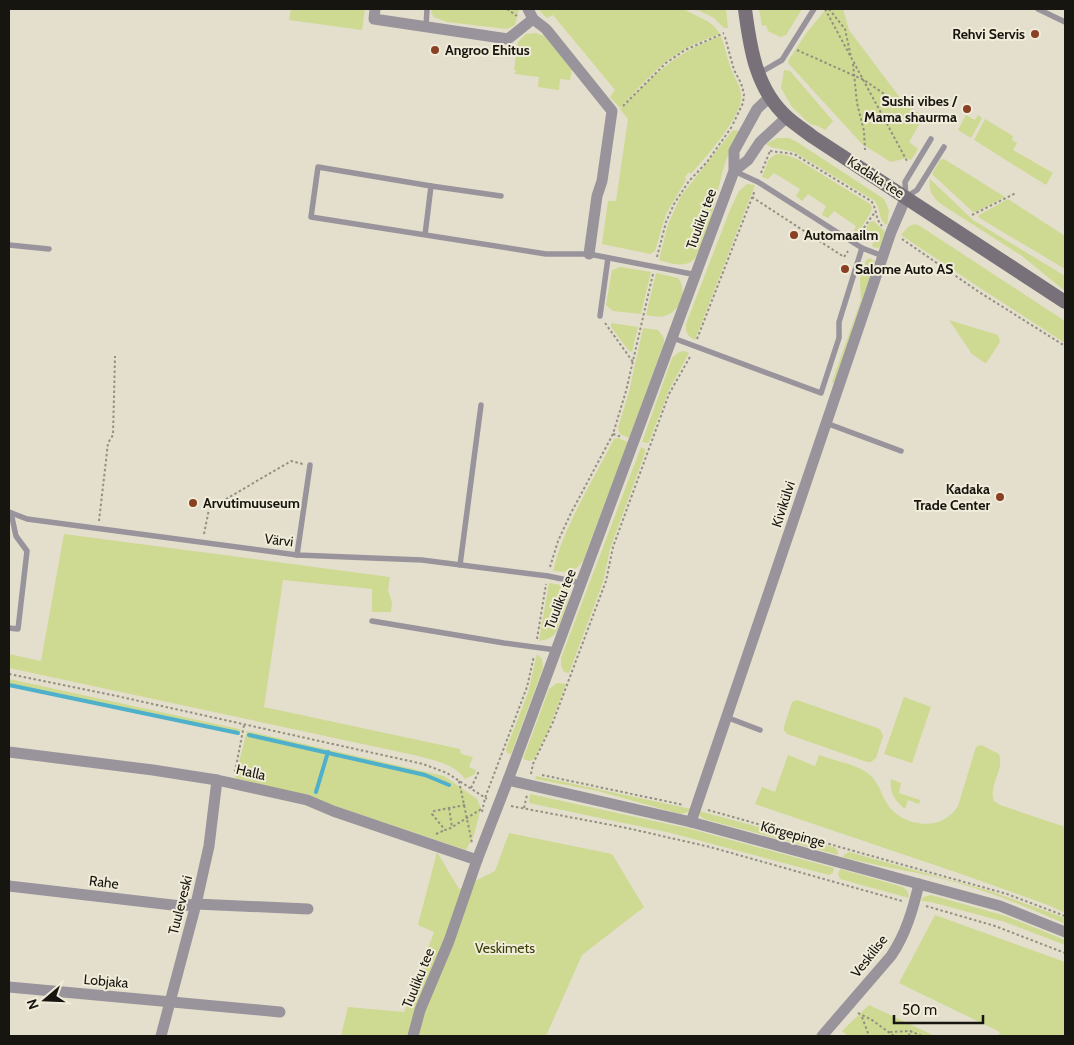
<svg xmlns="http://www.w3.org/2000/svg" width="1074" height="1045" viewBox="0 0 1074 1045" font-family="Cabin,sans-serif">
<rect width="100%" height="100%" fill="#e4dfcd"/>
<g fill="#ced991">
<path d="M291,9H365L362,30L289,20Z"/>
<path d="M432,9H519L515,25L507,29L447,22L434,17L431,13Z"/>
<path d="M538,9H683L707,21L714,26L720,34C705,39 690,45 677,54C655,68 638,89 620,108L610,97L615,90L553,15L547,18Z"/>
<path d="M696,9H726L728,28H724L714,18Z"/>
<path d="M759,9H802L786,35L780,37L768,31L766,25L762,26Z"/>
<path d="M826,9H843L849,30L907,107L924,116L909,142L918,149L911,160L907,158L891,162L862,144L789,64L788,61L805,35Z"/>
<path d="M536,33L544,36L572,69L570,80L560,79L559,90L538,87L539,77L515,74L516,70H514L518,42L526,34Z"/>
<path d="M721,36C725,47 727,58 731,69C734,77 740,85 741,94C745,114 704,159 691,174L689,172L685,177L686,180L666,214L655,251L650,254L602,244L608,201H616L628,119L620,109C653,76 675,52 721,36Z"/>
<path d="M784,70L790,71L833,121L825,130L818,126L810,124L792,107L781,88Z"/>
<path d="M966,115L975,120L978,115L982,118L971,138L958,130Z"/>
<path d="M985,119L1013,136L1012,140L1017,143L1013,150L1053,173L1046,185L974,140Z"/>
<path d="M733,130L739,131C734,142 729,152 725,163C719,182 706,251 692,261C682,268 669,263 659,260L668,224L681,196Z"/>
<path d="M777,138H789L797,142L884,199L889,210L887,225C878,220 881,210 875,201L794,152L771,147L766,144Z"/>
<path d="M776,154L786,155L797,159L870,204L872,207L871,212L856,236L853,233L856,226L834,211L828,218L822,215L826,206L808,194L802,201L796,196L800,189L774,173L768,179L762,177L769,159Z"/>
<path d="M944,159L1005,197L976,212H973L932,174L940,160Z"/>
<path d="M930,179L973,220L1065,276V291L1022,256L941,204C932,197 928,190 930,179Z"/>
<path d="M747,184L755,185L695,340C688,337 685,332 686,324L730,210L739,191Z"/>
<path d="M1008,199L1065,236V269L978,217L979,215Z"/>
<path d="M874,221L885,232L880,247L878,248L873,247L872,245L876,239L864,231L870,222Z"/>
<path d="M915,224L920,226L1065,321V343L980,288L901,235L909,226Z"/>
<path d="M870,258L875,262L834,384L832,382L861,300L860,279L866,260Z"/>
<path d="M620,267L651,272L641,314L613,311L606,305L612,270Z"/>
<path d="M656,273L678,278C688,290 681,310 667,315C661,318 653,316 646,315Z"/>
<path d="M949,320L998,335L1000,342L987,362L985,363L972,354Z"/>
<path d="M611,323L638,327L632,352L629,351L611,327Z"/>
<path d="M643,328L658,330L664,338V343L629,438L620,434L618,428L629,392Z"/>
<path d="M684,351L689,353L669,390L649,442L648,443L642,442L672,358L679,352Z"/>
<path d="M618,438L628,442L583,561C573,574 568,572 553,571C565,523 592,483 614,439Z"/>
<path d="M641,447L645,449V453L610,549L603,582L569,673L564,672L561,666V658Z"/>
<path d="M64,534L390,577L388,590L392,602L391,612H372V589L283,580L264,707L460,749L461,754L473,757L469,767L476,770L475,774L465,779C454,763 432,760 414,755L9,668V654L41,661Z"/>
<path d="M549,583L561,585L567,588L569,598L557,631L554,635L548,639L539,641Z"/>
<path d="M537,654L542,659L543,668L511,754L507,753L506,749L528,693Z"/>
<path d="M9,679L239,729L241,730L238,733L25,688L9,685Z"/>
<path d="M557,683L566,684L548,731L534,759L530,761L523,759L549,689Z"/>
<path d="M904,697L931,707L912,763L884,754Z"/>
<path d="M797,700L880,729L883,736L876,758L871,762H867L787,734L784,730V727L792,702Z"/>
<path d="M247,731L444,776L477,799L481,808L474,835L466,850L297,793L235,778Z"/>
<path d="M981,745L999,754C1005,770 988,785 994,801L1000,805L1065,827V913L1048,905L967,876L755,804L762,787L775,792L788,755L815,766L819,755C835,761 857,764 870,775C880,784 882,798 890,808C908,828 943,831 958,806L976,747Z"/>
<path d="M536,776L691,809L686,813L680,814L598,791L535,779Z"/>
<path d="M891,779L901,783L899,793L920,800L919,804L908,800L905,809C895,801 889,792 891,779Z"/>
<path d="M530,794L691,829L834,868L833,873L829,875L671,833L529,803Z"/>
<path d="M699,811L836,848L838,852V855L704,819L700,816Z"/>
<path d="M509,833L612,854L644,907L582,955L546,1036H341L348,1007L404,1012L434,932L418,925L437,852L459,889L495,871Z"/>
<path d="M849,852L990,891L1065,918V924C1018,902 969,884 918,873C893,868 868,864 843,857L844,855Z"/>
<path d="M840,869L903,887L908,892L909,898L840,879L838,874Z"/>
<path d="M931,895L1006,916L1065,940V945L1005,922L931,902L921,901L923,897Z"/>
<path d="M935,915L1065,962V1036H998L1000,1032L899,983Z"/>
<path d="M869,1005L935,1036H848L842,1031Z"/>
</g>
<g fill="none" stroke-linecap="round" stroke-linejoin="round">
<g stroke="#4eb0ca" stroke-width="4">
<path d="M9,685L238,733"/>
<path d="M249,735L425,775L449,785"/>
<path d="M316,792L328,752"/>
</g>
<g stroke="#938f82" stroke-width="2" stroke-dasharray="2.5 2.5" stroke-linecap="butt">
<path d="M507,9L517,16"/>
<path d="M825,9L907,161"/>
<path d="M829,9L845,29L851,57"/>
<path d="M725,37L734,70L741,83L744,94L743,103L733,124"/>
<path d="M797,50L864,80L890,98"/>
<path d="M853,64L857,103L864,131L865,150"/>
<path d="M623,106L666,63L685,50L724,33"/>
<path d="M770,151L794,154L871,201C877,208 875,219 882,226"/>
<path d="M761,173L770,151"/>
<path d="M1065,195V196"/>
<path d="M752,197L844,257L848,251"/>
<path d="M972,215L1016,193"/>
<path d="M858,236L875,212"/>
<path d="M902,239L979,292L1065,346"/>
<path d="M657,257L666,222L674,204L689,181L707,162L733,125"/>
<path d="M605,323L633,362"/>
<path d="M697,339L755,190"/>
<path d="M613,434L622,437"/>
<path d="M99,521L108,443L113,435L115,356"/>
<path d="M204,534L209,509L291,461L303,464"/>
<path d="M550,567L558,541L571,513L613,434L626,391L653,274"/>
<path d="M537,639L546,584"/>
<path d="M9,674L112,695L423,764L447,773L487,799"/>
<path d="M235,772L244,725"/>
<path d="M531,774L533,764L553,722L606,581L613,547L669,394L691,355"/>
<path d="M542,775L684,805"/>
<path d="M459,781L472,843"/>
<path d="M471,788L479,771"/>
<path d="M465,805L434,811L432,814L445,830L449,829L483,808"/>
<path d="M511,806L627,828L710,847L902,901"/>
<path d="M449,808L452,827"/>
<path d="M524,808L527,795"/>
<path d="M708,810L1007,894L1065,916"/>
<path d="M482,812L485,798L527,687L534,656"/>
<path d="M436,834L445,830"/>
<path d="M926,906L995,926L1065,953"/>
<path d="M858,1013L872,1020L894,1036"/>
<path d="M862,1017L869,1036"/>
<path d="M890,1032L910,1031L922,1036"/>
<path d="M909,1036L910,1031"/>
</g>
<g stroke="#99949b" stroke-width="5.5">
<path d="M1038,9L1065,22"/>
<path d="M426,27L427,9"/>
<path d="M758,74L782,60L814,9"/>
<path d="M931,139L905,182L906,197L917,190L944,147"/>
<path d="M431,186L501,196"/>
<path d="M425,235L431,186L318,167L311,217L546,254H589L697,275"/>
<path d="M9,245L49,249"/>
<path d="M862,248L883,256"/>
<path d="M600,316L608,258"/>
<path d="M673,338L821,393L839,338V322L862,248L758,182L734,171"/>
<path d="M826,423L901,451"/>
<path d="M9,512L27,519L297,555L422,560L548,576L581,583"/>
<path d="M297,555L310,465"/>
<path d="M460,565L481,405"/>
<path d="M372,621L504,643L556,650"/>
<path d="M9,628L18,629L27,551L16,536L11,513"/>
<path d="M726,717L760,730"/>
</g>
<g stroke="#99949b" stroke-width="11">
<path d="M375,9L374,19L508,39L533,19"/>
<path d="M528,9L533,19L546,29L612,111L602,181L597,196L589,254"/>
<path d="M734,171L748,160L760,142L787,117"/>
<path d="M9,752L153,770L217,780L307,800L333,811L477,860"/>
<path d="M508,780L691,822L919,884L1000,906L1065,932"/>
<path d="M691,822L891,232L906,197"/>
<path d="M9,886L181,906L196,904L308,909"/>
<path d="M9,987L280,1012"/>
<path d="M161,1036L196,904L209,846L217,780"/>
<path d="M413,1036L420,1010L449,941L477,860L508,780L734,171V151L757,109L770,97"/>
<path d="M822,1036L891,956C906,934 913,909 919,884"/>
</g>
<path stroke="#78717a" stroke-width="14" d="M745,9C750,48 756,90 788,118C796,125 804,130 813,137L1065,302"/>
</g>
<g fill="#894023" stroke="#f1ecda" stroke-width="2">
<circle cx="1035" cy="34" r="5"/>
<circle cx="435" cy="50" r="5"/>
<circle cx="967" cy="109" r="5"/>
<circle cx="794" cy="235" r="5"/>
<circle cx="845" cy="269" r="5"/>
<circle cx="1000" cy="497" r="5"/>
<circle cx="193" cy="503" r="5"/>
</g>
<g text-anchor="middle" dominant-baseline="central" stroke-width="4" stroke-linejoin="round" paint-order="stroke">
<g font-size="14" font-weight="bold" fill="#17150f" stroke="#f1ecda" text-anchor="start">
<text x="1025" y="34" text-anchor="end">Rehvi Servis</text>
<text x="445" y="50">Angroo Ehitus</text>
<text x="957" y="101" text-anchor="end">Sushi vibes /<tspan x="957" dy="16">Mama shaurma</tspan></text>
<text x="804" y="235">Automaailm</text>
<text x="855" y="269">Salome Auto AS</text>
<text x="990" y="489" text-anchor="end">Kadaka<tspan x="990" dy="16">Trade Center</tspan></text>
<text x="203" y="503">Arvutimuuseum</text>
</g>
<g font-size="14" fill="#17150f" stroke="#f1ecda">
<text transform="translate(876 177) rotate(33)">Kadaka tee</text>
<text transform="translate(701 219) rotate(-70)">Tuuliku tee</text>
<text transform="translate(783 504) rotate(-72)">Kivikülvi</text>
<text transform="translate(279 540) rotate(7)">Värvi</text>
<text transform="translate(560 599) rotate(-69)">Tuuliku tee</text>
<text transform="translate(251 772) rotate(13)">Halla</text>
<text transform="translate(793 834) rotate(15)">Kõrgepinge</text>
<text transform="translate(104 882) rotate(7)">Rahe</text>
<text transform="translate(180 905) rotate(-76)">Tuuleveski</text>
<text transform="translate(869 956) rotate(-52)">Veskilise</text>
<text transform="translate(418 978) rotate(-68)">Tuuliku tee</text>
<text transform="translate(106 981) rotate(5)">Lobjaka</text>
</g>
<g font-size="14" fill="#3a4004" stroke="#f1ecda">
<text x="505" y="948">Veskimets</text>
</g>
</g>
<rect width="1074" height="1045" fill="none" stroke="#17150f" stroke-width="20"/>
<g transform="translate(45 1000) rotate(251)" stroke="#f1ecda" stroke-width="4" paint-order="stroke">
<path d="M0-4L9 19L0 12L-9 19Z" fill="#17150f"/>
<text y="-8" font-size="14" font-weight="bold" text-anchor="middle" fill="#17150f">N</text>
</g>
<path d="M894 1015v8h89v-8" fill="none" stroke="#17150f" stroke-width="2.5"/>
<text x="902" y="1015" font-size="15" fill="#17150f" stroke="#f1ecda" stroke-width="4" paint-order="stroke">50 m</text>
</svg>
